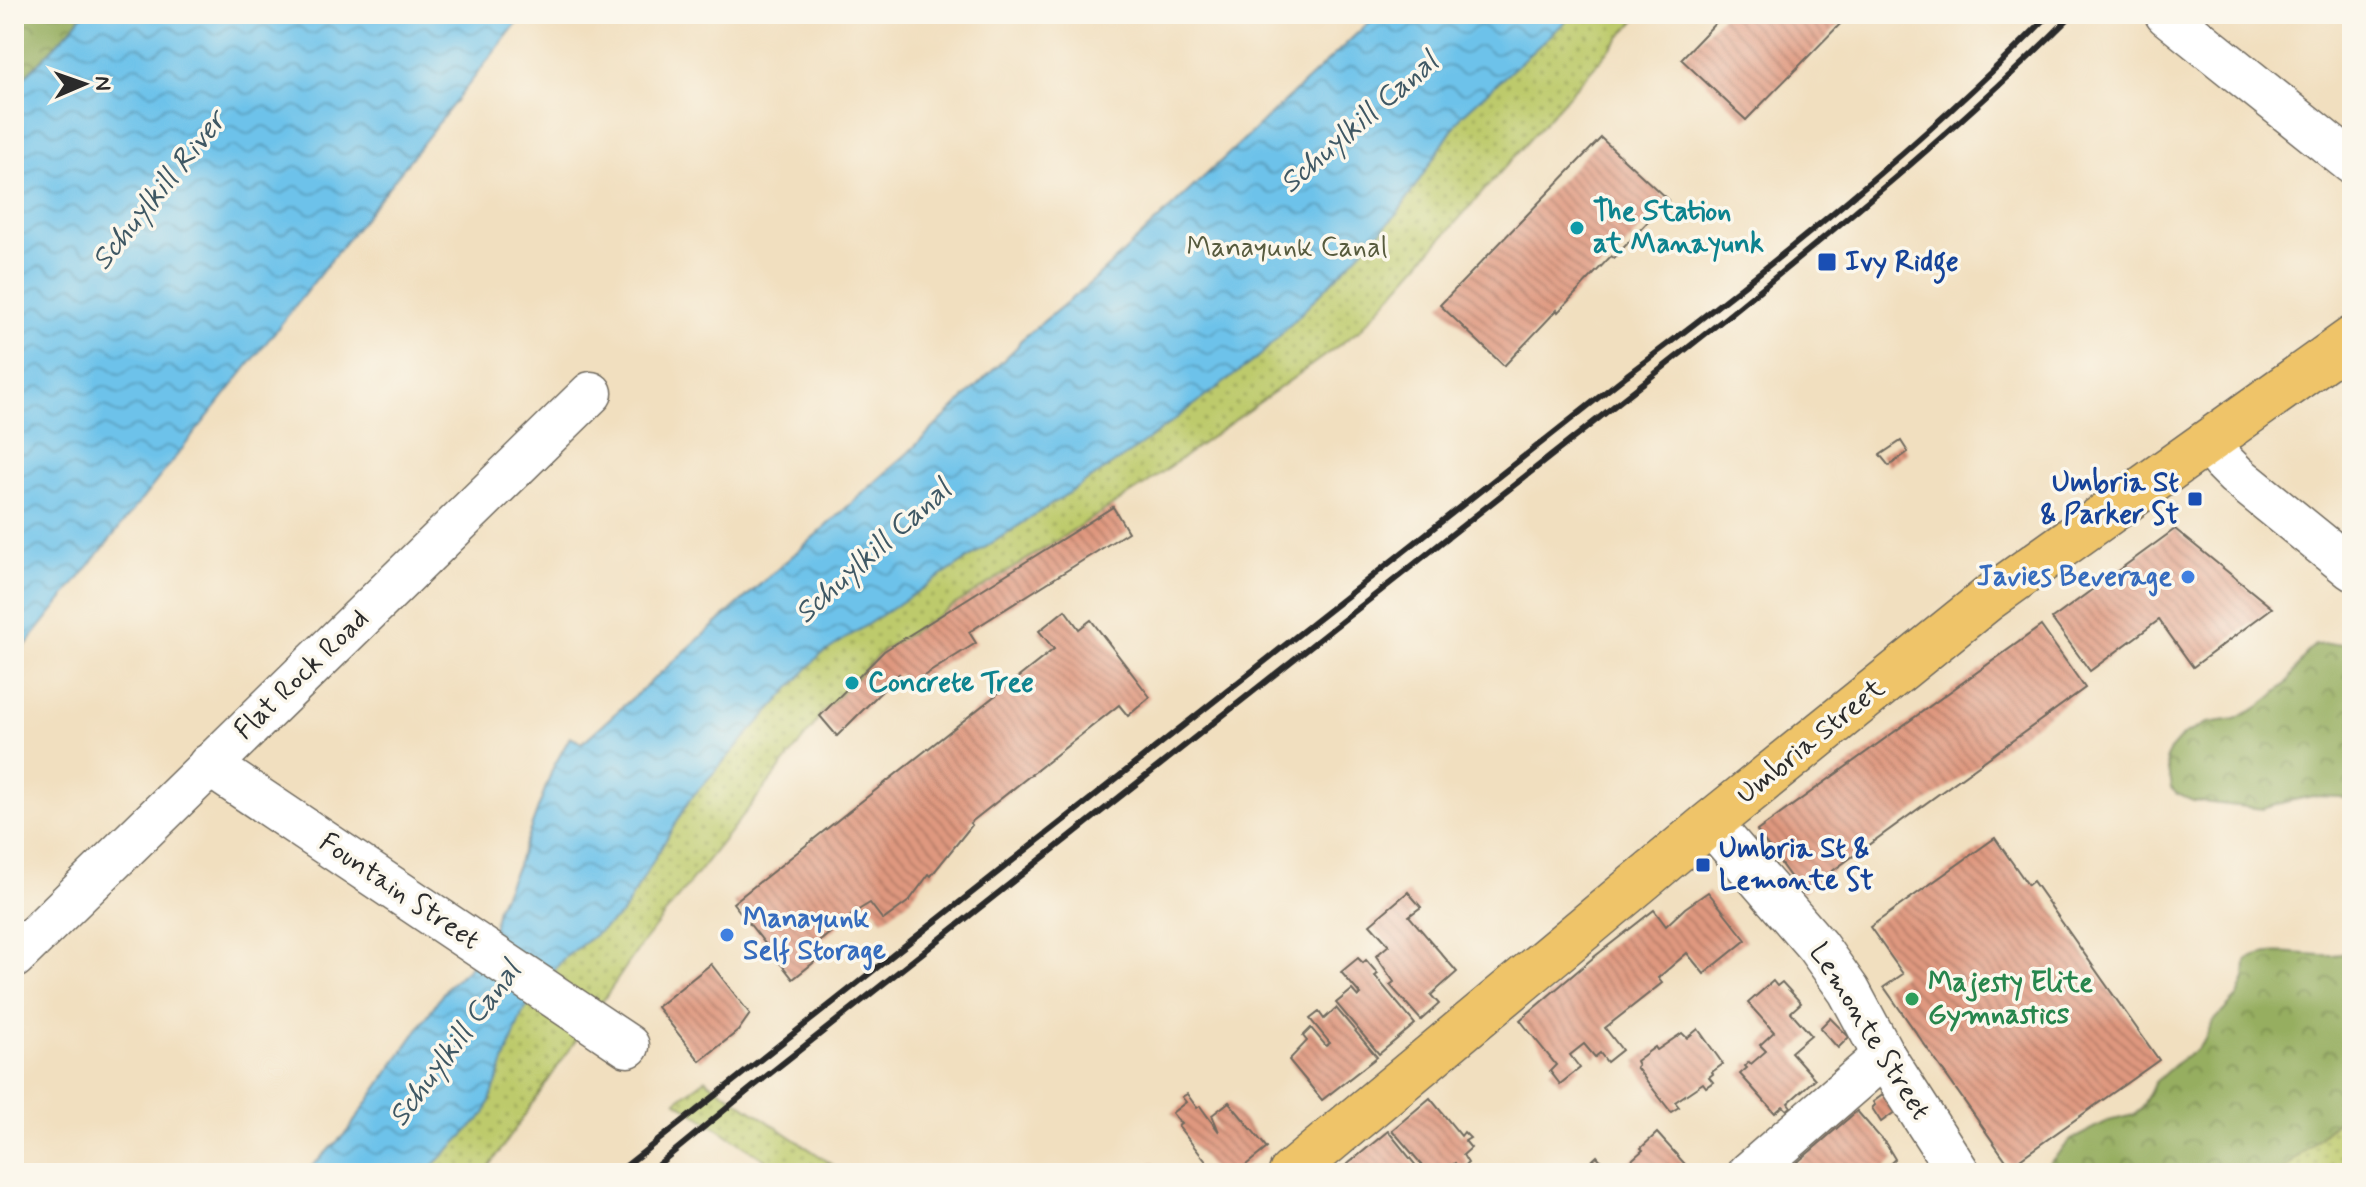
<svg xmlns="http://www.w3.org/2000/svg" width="2366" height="1187" viewBox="0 0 2366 1187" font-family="Mynerve,sans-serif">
<defs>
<pattern id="forest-crowns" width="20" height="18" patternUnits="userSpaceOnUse" patternTransform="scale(2)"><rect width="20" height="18" fill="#96ae60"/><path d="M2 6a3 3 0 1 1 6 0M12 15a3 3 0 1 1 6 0" fill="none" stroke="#7b8e4f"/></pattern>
<pattern id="park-dots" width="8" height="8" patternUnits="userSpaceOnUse" patternTransform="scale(2)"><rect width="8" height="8" fill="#bdca6c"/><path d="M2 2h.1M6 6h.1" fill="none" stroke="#9aa459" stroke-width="1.8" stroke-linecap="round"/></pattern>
<pattern id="water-waves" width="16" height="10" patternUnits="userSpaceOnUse" patternTransform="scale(2)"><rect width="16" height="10" fill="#6dc2ea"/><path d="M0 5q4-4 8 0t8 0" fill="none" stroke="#5a9ebe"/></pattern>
<pattern id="building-back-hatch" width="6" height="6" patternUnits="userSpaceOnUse" patternTransform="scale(2)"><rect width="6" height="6" fill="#df987f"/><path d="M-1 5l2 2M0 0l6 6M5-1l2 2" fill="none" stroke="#b57c68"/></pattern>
</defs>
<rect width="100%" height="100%" fill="#fbf7ec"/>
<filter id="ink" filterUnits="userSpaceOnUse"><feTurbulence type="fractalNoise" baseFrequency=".0125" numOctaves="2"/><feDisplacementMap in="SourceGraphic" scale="16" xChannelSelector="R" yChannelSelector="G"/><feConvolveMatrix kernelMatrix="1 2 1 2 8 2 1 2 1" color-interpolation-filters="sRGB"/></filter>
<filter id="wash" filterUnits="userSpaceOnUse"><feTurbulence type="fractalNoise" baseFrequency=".006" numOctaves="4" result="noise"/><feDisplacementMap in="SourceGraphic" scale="32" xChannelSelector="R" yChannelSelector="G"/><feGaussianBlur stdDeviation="1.8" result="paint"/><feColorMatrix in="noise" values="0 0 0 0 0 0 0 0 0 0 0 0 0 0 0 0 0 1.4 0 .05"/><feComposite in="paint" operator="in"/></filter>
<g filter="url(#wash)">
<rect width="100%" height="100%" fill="#f1dfbf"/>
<g fill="url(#forest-crowns)" stroke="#606c46" stroke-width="2">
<path d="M14,14H83L74,26L14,88Z"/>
<path d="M2343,643L2352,646V801L2340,797L2313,796L2289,801L2263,809L2193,801L2177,794L2171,788L2166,758L2170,750L2183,735L2207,723L2235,719L2259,707L2273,696L2287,683L2308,651L2315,645Z"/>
<path d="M2352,951V1173H2040L2071,1140L2108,1121L2134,1115L2141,1109L2154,1083L2174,1065L2197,1049L2204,1041L2213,1022L2238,996L2245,979L2246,961C2274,941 2320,964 2352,951Z"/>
</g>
<g fill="url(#park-dots)" stroke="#747a4c" stroke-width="2">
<path d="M1378,14H1641L1360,330L1143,486L883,650L819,716L813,727L643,942L485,1173H305L347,1132L448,986L467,970L493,930L497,908L516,868L553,768L570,737L582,743L907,454L1017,347L1020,341L1094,280Z"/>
<path d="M706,1079V1080L845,1173H785L676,1101Z"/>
<path d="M2352,1108V1173H2280Z"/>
</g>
<g fill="url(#water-waves)" stroke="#4c768a" stroke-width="2">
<path d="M83,14H524L237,380L14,660V88L74,26Z"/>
<path d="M1378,14H1574L1462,115L1397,214L1261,355L1130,453L819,656L690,799L622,914L563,959L522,1014L485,1114L426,1173H305L347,1132L448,986L467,970L493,930L497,908L516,868L553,768L570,737L582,743L907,454L1017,347L1020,341L1094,280Z"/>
</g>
<g id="blocks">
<g fill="url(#building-back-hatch)">
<path d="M1724,14H1850L1746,120L1681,59Z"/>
<path d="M1601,138L1668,200L1614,258L1611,256L1558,312L1557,310L1504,366L1440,305Z"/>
<path d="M1901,441L1908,452L1889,466L1880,455Z"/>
<path d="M1113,507L1128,532L969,632L976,643L906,687L899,674L837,736L820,716L884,651Z"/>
<path d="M2175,529L2272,608L2193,667L2159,620L2090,671L2052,619Z"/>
<path d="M1065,610L1079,629L1091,620L1150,697L1128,716L1119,705L970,823L972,825L931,876L929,874L909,901L883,920L870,903L860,909L810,949L818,959L793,979L733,903L1054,649L1039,631Z"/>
<path d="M2041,626L2085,688L1802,893L1757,831Z"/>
<path d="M1995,838L2028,885L2033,881L2159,1060L2010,1166L1884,987L1903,974L1870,927Z"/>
<path d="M1408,892L1421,907L1409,916L1457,972L1431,995L1439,1004L1421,1020L1390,985L1394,982L1376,956L1389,945L1370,924Z"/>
<path d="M1708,892L1746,940L1704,974L1687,953L1658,978L1662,983L1605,1028L1622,1050L1607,1062L1600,1053L1595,1057L1584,1044L1570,1055L1580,1068L1560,1084L1550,1071L1556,1065L1520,1020L1594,957L1654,910L1666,926L1685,908Z"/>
<path d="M1358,958L1363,963L1366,960L1378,974L1375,976L1415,1024L1379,1054L1336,1003L1352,990L1358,997L1361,995L1341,972Z"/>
<path d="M711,964L750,1014L738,1031L700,1061L657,1007Z"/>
<path d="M1773,981L1777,986L1782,982L1801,1003L1791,1012L1811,1035L1791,1052L1815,1079L1788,1103L1791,1107L1787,1110L1783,1106L1775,1113L1740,1074L1747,1068L1745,1066L1749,1062L1751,1064L1766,1051L1760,1045L1774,1032L1748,1003Z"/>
<path d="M1336,1008L1377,1057L1322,1100L1289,1060L1307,1041L1303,1036L1311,1028L1326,1046L1330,1043L1310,1019L1319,1012L1324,1019Z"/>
<path d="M1830,1018L1849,1037L1838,1048L1820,1028Z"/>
<path d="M1698,1029L1723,1064L1712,1072L1713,1074L1709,1077L1713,1082L1706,1087L1703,1083L1675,1102L1679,1107L1671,1112L1636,1067L1638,1065L1636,1061L1655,1047L1657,1050L1682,1033L1687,1038Z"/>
<path d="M1187,1094L1197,1108L1200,1106L1219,1132L1212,1115L1229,1102L1267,1148L1236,1173H1215L1178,1126L1181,1124L1172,1113L1186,1102L1182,1097Z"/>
<path d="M1884,1094L1896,1111L1881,1122L1872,1108L1875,1105L1873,1102Z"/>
<path d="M1430,1098L1461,1136L1464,1132L1470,1138L1465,1141L1471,1148L1463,1155L1468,1163L1460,1170L1455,1163L1443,1173H1429L1392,1130Z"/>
<path d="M1857,1111L1886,1144L1895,1159L1882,1171L1878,1166L1871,1173H1785Z"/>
<path d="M1388,1131L1418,1168L1412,1173H1337Z"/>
<path d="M1657,1133L1693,1173H1617L1643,1150L1641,1148Z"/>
<path d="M1597,1156L1611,1173H1585L1582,1170Z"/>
<path d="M1152,1162L1164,1172L1170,1166L1176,1173H1128L1126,1170L1133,1164L1140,1173Z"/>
</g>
</g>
</g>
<g filter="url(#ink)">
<use href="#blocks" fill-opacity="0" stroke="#706a5f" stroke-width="2"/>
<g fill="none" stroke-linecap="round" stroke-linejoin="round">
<g stroke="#706a5f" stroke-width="45">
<g id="minor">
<path d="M2166,14L2352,163"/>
<path d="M2208,443L2223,462L2236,475L2352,569"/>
<path d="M209,765L628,1046"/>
<path d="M1709,824L1726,841L1817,946L1849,991L1884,1056L1959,1173"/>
<path d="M14,957L591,393"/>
<path d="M1749,1173L1884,1056"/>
</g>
</g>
<g stroke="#706a5f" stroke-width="47">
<path id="major" d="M1291,1173L1709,824L1989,598L2352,339"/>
</g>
<use href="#minor" stroke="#fff" stroke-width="42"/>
<use href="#major" stroke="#efc469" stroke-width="44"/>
<g stroke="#2b2b2b" stroke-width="6">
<path d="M617,1173L1627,375C1775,264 1921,146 2050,14"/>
<path d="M648,1173L749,1090L1728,316C1847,219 1965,123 2073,14"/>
</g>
</g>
</g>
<g fill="#0f9aa8" stroke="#fbf7ec" stroke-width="3">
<circle cx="1577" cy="228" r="8"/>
<circle cx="852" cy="683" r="8"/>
</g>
<g fill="#1a4fb4" stroke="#fbf7ec" stroke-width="3">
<rect x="1817" y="252" width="20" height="20" rx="4"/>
<rect x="2187" y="491" width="16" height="16" rx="4"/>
<rect x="1695" y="857" width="16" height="16" rx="4"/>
</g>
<g fill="#3f7fe0" stroke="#fbf7ec" stroke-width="3">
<circle cx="2188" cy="577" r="8"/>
<circle cx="727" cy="935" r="8"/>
</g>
<circle fill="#2e9e5b" stroke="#fbf7ec" stroke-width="3" cx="1912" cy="999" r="8"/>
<g text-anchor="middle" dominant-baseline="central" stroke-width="7" stroke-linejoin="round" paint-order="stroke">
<g font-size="28" font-weight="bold" fill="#0d838f" stroke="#fbf7ec" text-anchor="start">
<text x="1593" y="212">The Station<tspan x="1593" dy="32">at Manayunk</tspan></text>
<text x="868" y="683">Concrete Tree</text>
</g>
<g font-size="28" fill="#575b3e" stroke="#fbf7ec">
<text x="1287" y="248">Manayunk Canal</text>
</g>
<g font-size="28" font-weight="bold" fill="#164399" stroke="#fbf7ec" text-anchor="start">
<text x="1845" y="262">Ivy Ridge</text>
<text x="2179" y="483" text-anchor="end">Umbria St<tspan x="2179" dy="32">&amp; Parker St</tspan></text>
<text x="1719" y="849">Umbria St &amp;<tspan x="1719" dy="32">Lemonte St</tspan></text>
</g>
<g font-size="28" font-weight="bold" fill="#366cbe" stroke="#fbf7ec" text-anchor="end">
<text x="2172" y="577">Javies Beverage</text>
<text x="743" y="919" text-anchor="start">Manayunk<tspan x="743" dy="32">Self Storage</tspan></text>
</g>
<g font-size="28" fill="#2b2b2b" stroke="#fbf7ec">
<text transform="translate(302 675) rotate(-44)">Flat Rock Road</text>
<text transform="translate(1811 742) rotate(-39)">Umbria Street</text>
<text transform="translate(399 892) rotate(34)">Fountain Street</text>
<text transform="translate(1869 1032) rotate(58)">Lemonte Street</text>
</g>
<g font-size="28" font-weight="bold" fill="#27864d" stroke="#fbf7ec" text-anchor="start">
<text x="1928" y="983">Majesty Elite<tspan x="1928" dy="32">Gymnastics</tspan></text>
</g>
<g font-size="30" font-style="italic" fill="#3f5864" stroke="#fbf7ec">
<text transform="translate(1359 123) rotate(-41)">Schuylkill Canal</text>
<text transform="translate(159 191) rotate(-51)">Schuylkill River</text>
<text transform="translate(873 552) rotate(-42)">Schuylkill Canal</text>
<text transform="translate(455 1044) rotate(-53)">Schuylkill Canal</text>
</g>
</g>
<rect width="2366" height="1187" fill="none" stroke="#fbf7ec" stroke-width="48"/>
<g transform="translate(84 84) rotate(88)" stroke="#fbf7ec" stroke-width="6" paint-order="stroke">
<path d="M0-6L14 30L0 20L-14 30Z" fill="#2b2b2b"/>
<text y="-12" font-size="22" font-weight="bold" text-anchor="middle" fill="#2b2b2b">N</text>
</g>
</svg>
